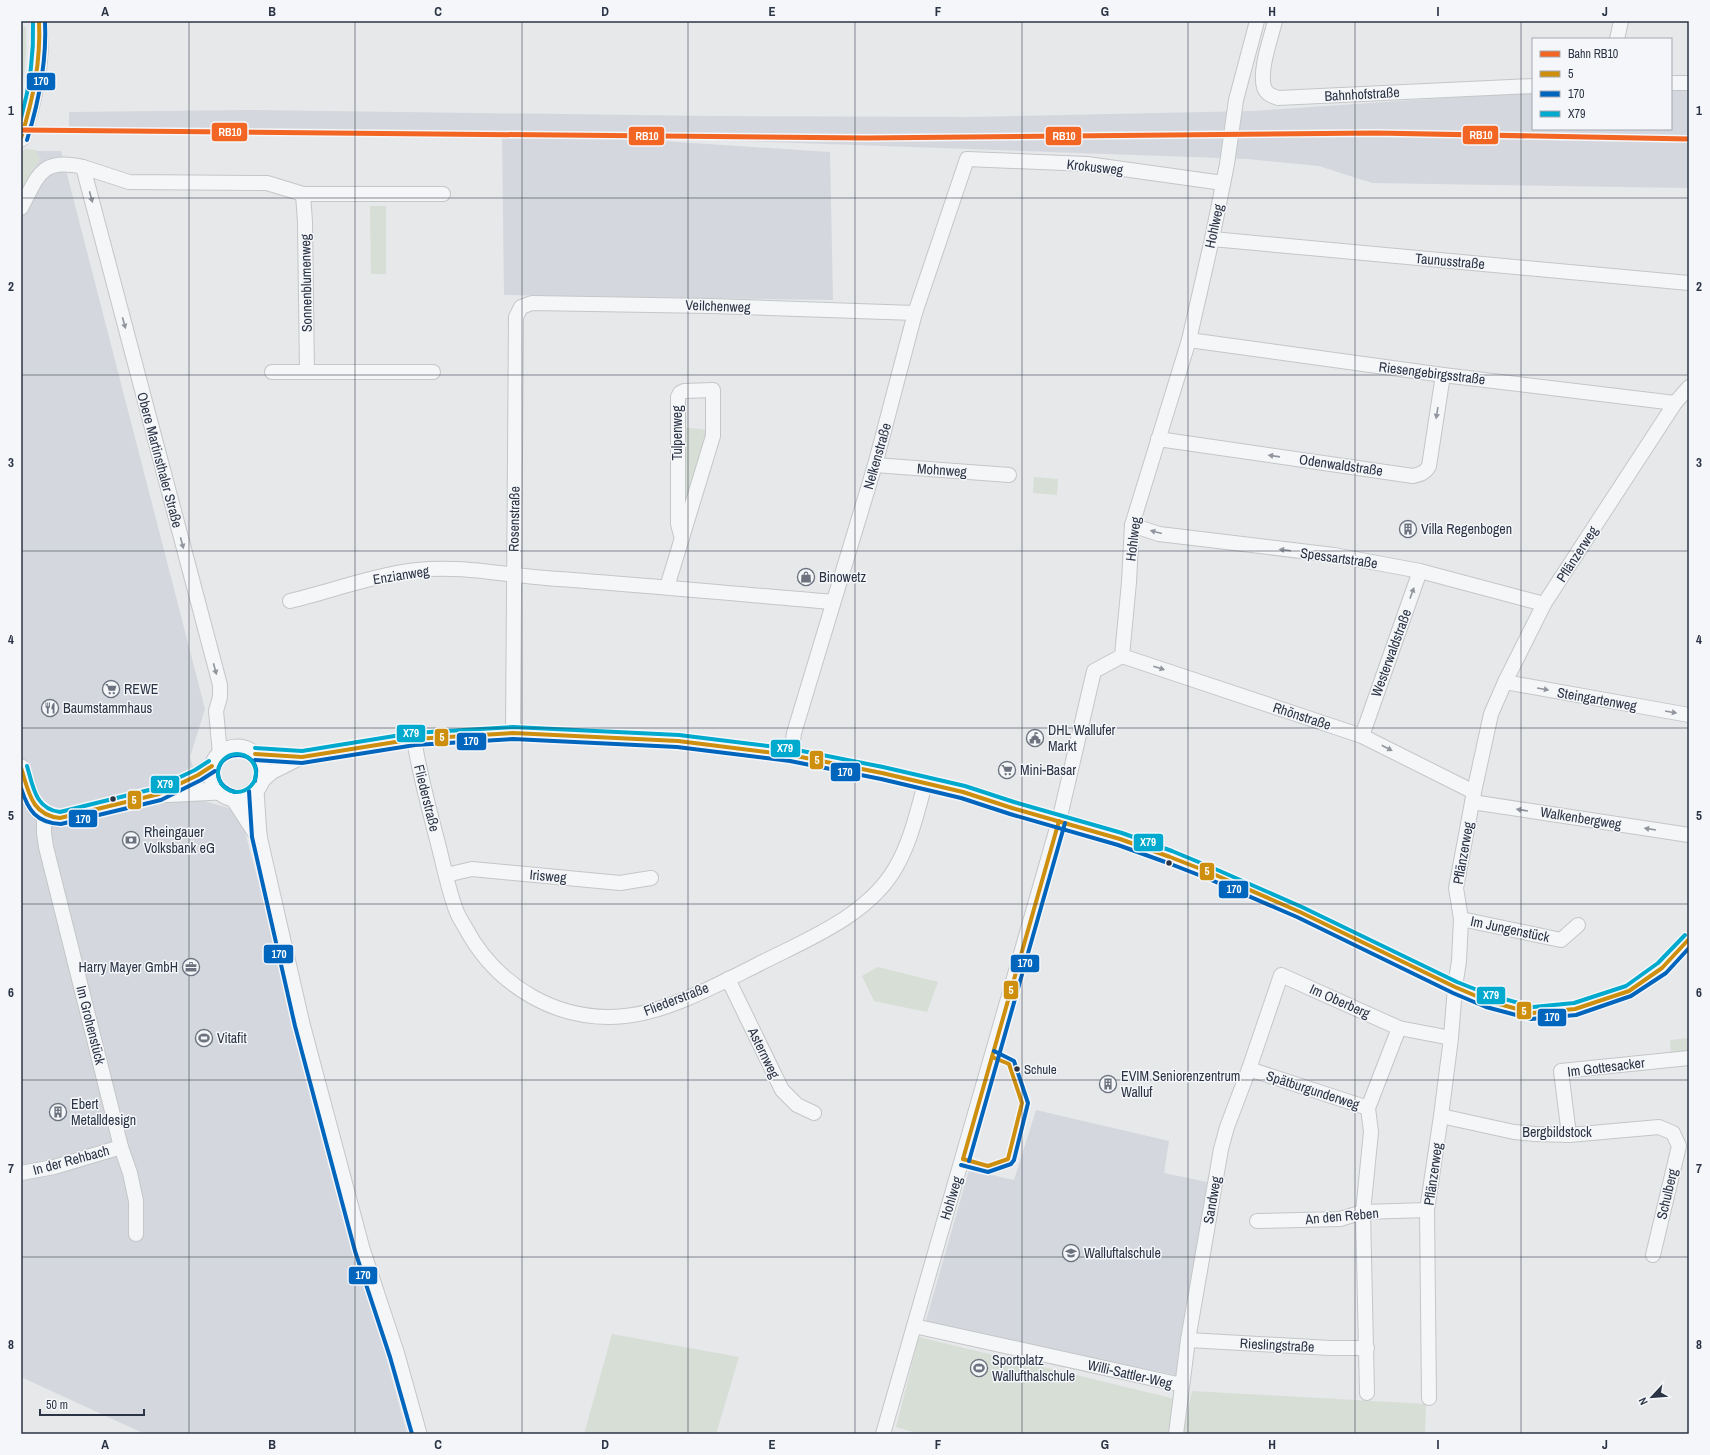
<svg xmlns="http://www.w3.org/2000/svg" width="1710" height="1455" viewBox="0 0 1710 1455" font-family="'Archivo Narrow',sans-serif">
<rect width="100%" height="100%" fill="#e6e8ea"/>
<g fill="#d4d7dd">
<path d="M1671,86H1689V188L1372,183L1319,166L1247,159L603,136L327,134L106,135L69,134V112L248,110L712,116L969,117L1252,111L1533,92V129H1671Z"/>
<path d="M502,137H603L830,152L833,300L504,295Z"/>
<path d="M21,151H61L205,709L190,757L204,801L229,808L241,817L407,1434H145L21,1377Z"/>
<path d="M1036,1110L1169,1141L1164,1173L1207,1182L1181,1376L925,1324L969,1170L1014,1180Z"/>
</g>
<g fill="#d6ded6">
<path d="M21,27H26C26,47 27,67 21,86Z"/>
<path d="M24,149L36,150L40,159L21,194V155Z"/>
<path d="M370,206H386V274H371Z"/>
<path d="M681,427L708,430L682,524Z"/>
<path d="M1034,477L1058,479L1057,495L1033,493Z"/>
<path d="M878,967L938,982L927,1012L874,1001L862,976Z"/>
<path d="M1689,1038V1056L1671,1057L1670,1040Z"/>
<path d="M612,1334L739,1357L716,1434H584Z"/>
<path d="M919,1337L1175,1399L1169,1434H920L896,1427Z"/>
<path d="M1192,1391L1426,1404L1425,1434H1183Z"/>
</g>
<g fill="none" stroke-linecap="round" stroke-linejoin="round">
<g stroke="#c4c6c8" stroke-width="16">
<g id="minor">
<path d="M1275,21C1271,38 1259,70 1264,87C1266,94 1272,96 1278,98L1533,86"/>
<path d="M1617,39L1621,21"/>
<path d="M1671,83H1689"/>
<path d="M83,167L129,182L267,183L303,194H443"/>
<path d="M303,194L305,222L307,372"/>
<path d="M21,208C38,176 41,157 83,167L220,685V697L216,711L220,754"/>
<path d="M1212,239L1689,283"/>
<path d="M1189,340L1443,375L1675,403"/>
<path d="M272,372H433"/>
<path d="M1158,439L1413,476C1421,474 1425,473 1429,466L1443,375"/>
<path d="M875,465L1009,475"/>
<path d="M1132,525L1159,534L1334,555L1420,571L1544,604"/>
<path d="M667,587L713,436V390L684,391L680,393L678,397V524L682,539"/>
<path d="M290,601C332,591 374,575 417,570C460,565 504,575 546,578C642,585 738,594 833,602"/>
<path d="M1122,656L1362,736L1474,792"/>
<path d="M1505,682L1689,715"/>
<path d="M513,733L516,317L521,307L532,303L711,306L915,313"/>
<path d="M1362,736L1420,571"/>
<path d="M414,739C419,772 428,804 436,836C443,861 447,886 456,910C458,916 462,922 465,927C496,986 558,1023 625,1016C667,1012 717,985 755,966C803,941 868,917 896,867C911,841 917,812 925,784"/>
<path d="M255,754L302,757L414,739L513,733L678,741L791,755L882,773L963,792L1012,808L1120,839L1170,857L1211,873L1300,912L1455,987L1488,1001L1532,1013L1575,1009L1629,991L1662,968L1689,939"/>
<path d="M791,755L794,733L875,465L915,313L967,159L1087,164L1223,183"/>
<path d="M262,781L272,772L300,758"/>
<path d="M1472,802L1689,835"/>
<path d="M44,816V833L46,847L121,1147L130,1173L136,1201V1234"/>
<path d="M446,875L472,869L620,883L651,878"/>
<path d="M1461,919L1561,940L1578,925"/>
<path d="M728,979L782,1090L797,1105L814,1113"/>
<path d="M1249,1069L1368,1108L1371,1132L1363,1212L1367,1393"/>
<path d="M1368,1108L1399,1028"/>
<path d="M1441,1116L1514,1132L1535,1134L1569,1135L1659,1127L1673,1133L1679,1146L1653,1255"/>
<path d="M1569,1135L1561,1071L1689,1058"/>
<path d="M21,1173L54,1167L121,1147"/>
<path d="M1257,1221L1340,1219L1363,1212L1427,1210"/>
<path d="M914,1326L1182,1385"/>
<path d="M1188,1340L1330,1348H1367"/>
<path d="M1429,1398L1427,1210L1441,1116L1451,1038L1455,987L1459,961L1461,919L1456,888L1474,792L1491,714L1505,682L1544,604L1675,403L1689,387"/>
<path d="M883,1434L1059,821L1094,671L1122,656L1129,582L1132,525L1189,340L1212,239L1227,164L1236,100L1257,21"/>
<path d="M1176,1434L1188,1340L1221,1149L1227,1127L1249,1069L1281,975L1399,1028L1451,1038"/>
</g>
</g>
<g stroke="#c4c6c8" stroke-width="19">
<g id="tertiary">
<path d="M21,138C34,100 42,61 39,21"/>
<circle cx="237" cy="773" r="25"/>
<path d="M21,768C29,790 31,819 60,818L159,794L219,791"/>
<path d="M166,791L198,775L212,766"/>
<path d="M255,791L258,836L301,1024L361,1249L396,1355L418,1434"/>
<path d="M234,798L258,835"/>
</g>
</g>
<use href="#minor" stroke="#f5f6f7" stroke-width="14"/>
<use href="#tertiary" stroke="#f5f6f7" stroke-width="17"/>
<g stroke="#f4f6f9" stroke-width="7">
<g id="bus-1">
<path d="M21,138C33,99 41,62 39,21"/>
<path d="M255,754L302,757L414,739L513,733L678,741L791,755L882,773L963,792L1012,808L1120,839L1170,857L1211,873L1300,912L1455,987L1488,1001L1532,1013L1575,1009L1629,991L1662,968L1689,939"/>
<path d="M21,768C29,792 31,815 60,818L159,794L198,775L212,766"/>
<path d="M963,1159L1059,821"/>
<path d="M963,1159L988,1166L1008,1159L1022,1103L1009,1064L992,1057"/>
</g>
</g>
<g stroke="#f4f6f9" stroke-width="7">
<g id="bus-2">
<path d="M27,140C39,101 47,62 45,21"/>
<path d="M255,760L302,763L415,745L513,739L677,747L790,761L881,779L961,798L1010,814L1118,845L1168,863L1209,879L1297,917L1453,993L1486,1007L1531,1019L1576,1015L1631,996L1666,973L1689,948"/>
<path d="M21,788C28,810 36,823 61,824L161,800L201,780L215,771"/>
<path d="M249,791L252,837L295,1026L355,1251L390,1357L412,1434"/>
<path d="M235,792C228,790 222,787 219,779C211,754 251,745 256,769C257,772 255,778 255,781"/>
<path d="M969,1161L1065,823"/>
<path d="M961,1165L988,1172L1011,1164L1014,1160L1028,1103L1014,1061L994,1051"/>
</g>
</g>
<g stroke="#f4f6f9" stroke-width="7">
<g id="bus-3">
<path d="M21,118C30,86 34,54 33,21"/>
<path d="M255,748L302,751L413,733L513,727L679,735L792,749L883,767L965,786L1014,802L1122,833L1172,851L1213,868L1302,907L1457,982L1490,995L1533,1007L1574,1003L1626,986L1658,963L1685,935"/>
<circle cx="237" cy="773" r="19"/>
<path d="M27,766C33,786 35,809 60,812L157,788L195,770L209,761"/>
</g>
</g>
<use href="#bus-1" stroke="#ce8f0e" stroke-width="4"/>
<use href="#bus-2" stroke="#0065bd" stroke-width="4"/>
<use href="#bus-3" stroke="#00a9ce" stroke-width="4"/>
<g stroke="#f4f6f9" stroke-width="8">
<path id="rail-1" d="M21,130L866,138L1376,133L1689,139"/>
</g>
<use href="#rail-1" stroke="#f26522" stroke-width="5"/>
</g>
<defs><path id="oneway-solid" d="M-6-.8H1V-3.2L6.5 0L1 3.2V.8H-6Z"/></defs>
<g fill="#90959e">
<use href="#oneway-solid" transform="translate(91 197) rotate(75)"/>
<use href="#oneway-solid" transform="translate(124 323) rotate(75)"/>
<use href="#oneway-solid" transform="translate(1437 413) rotate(99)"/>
<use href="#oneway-solid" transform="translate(1274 456) rotate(-172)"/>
<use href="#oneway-solid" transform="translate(1156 532) rotate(-165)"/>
<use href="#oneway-solid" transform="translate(182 543) rotate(75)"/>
<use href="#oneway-solid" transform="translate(1285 550) rotate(-173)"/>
<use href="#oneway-solid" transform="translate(1412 593) rotate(-70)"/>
<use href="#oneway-solid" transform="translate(1159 668) rotate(18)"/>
<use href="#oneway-solid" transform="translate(215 669) rotate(75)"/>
<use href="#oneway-solid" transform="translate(1543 689) rotate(10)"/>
<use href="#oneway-solid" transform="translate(1671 712) rotate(10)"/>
<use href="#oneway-solid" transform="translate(1387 748) rotate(27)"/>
<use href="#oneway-solid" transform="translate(1522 810) rotate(-171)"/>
<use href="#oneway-solid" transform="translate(1650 829) rotate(-171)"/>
</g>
<path fill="none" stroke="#2b3445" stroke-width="1" stroke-opacity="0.55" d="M189,21V1434M355,21V1434M522,21V1434M688,21V1434M855,21V1434M1022,21V1434M1188,21V1434M1355,21V1434M1521,21V1434M21,198H1689M21,375H1689M21,551H1689M21,728H1689M21,904H1689M21,1080H1689M21,1257H1689"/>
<defs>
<g id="building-ring" transform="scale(0.9)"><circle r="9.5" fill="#f4f6f9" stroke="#6c737f" stroke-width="1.5"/><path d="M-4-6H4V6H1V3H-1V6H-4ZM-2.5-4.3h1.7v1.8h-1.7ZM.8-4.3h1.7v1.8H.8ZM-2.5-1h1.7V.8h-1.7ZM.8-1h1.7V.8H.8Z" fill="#6c737f"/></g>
<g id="shop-ring" transform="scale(0.9)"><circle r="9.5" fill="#f4f6f9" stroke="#6c737f" stroke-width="1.5"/><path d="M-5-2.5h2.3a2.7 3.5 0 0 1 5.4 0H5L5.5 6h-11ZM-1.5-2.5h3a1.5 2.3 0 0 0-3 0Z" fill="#6c737f"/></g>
<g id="supermarket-ring" transform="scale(0.9)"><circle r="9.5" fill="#f4f6f9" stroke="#6c737f" stroke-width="1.5"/><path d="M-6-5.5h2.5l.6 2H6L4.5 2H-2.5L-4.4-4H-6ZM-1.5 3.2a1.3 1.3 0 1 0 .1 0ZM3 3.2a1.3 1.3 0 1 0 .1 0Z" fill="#6c737f"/></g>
<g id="restaurant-ring" transform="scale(0.9)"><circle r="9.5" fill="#f4f6f9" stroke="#6c737f" stroke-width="1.5"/><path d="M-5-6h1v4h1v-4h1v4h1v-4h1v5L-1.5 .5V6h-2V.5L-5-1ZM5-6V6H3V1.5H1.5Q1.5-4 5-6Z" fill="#6c737f"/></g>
<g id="civic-ring" transform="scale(0.9)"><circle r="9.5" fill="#f4f6f9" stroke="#6c737f" stroke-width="1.5"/><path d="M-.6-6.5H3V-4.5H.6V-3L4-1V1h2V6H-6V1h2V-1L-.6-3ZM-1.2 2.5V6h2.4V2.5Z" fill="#6c737f"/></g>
<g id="bank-ring" transform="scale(0.9)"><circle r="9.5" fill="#f4f6f9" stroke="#6c737f" stroke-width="1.5"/><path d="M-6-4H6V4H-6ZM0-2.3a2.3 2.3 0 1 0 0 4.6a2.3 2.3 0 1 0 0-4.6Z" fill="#6c737f"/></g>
<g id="office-ring" transform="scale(0.9)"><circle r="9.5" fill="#f4f6f9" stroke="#6c737f" stroke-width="1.5"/><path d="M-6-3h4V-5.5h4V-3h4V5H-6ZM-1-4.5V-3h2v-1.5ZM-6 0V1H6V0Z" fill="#6c737f"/></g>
<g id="stadium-ring" transform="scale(0.9)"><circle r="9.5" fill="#f4f6f9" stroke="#6c737f" stroke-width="1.5"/><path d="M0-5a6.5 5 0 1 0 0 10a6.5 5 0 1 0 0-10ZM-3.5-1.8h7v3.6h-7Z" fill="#6c737f"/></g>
<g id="school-ring" transform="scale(0.9)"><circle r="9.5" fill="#f4f6f9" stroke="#6c737f" stroke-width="1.5"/><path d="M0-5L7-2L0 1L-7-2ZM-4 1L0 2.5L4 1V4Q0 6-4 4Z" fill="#6c737f"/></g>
</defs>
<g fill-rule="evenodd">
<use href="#building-ring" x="1408" y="529"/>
<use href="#shop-ring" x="806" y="577"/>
<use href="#supermarket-ring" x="111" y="689"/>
<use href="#restaurant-ring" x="50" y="708"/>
<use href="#civic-ring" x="1035" y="738"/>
<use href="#supermarket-ring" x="1007" y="770"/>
<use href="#bank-ring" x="131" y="840"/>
<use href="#office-ring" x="191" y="967"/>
<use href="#stadium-ring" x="204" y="1038"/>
<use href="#building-ring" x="1108" y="1084"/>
<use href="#building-ring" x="58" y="1112"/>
<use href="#school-ring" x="1071" y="1253"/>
<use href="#stadium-ring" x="979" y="1368"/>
</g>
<g fill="#2b3445" stroke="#f4f6f9" stroke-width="1.5">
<circle cx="113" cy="799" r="3.5"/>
<circle cx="1169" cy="863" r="3.5"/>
<circle cx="1017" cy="1069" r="3.5"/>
</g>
<g text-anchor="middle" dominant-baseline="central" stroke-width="3" stroke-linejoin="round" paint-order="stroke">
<g font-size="13" fill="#2b3445" stroke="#f4f6f9" text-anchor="start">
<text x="1024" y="1069">Schule</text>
</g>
<g font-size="14" fill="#2b3445" stroke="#f4f6f9">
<text transform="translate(1362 94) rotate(-3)">Bahnhofstraße</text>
<text transform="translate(1095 167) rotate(6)">Krokusweg</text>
<text transform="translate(1214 226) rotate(-78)">Hohlweg</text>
<text transform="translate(1450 261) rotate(5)">Taunusstraße</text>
<text transform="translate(306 283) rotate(-91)">Sonnenblumenweg</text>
<text transform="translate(718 306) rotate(2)">Veilchenweg</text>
<text transform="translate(1432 373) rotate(7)">Riesengebirgsstraße</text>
<text transform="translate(677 433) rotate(-90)">Tulpenweg</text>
<text transform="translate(877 456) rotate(-74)">Nelkenstraße</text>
<text transform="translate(160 460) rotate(75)">Obere Martinsthaler Straße</text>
<text transform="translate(1341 465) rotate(8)">Odenwaldstraße</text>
<text transform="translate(942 470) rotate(4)">Mohnweg</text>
<text transform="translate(514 519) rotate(-89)">Rosenstraße</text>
<text transform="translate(1133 539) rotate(-83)">Hohlweg</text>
<text transform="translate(1577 554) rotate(-57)">Pflänzerweg</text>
<text transform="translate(1339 558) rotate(8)">Spessartstraße</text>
<text transform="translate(401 575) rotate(-9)">Enzianweg</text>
<text transform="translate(1391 653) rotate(-70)">Westerwaldstraße</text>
<text transform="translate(1597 699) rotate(10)">Steingartenweg</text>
<text transform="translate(1302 716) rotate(18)">Rhönstraße</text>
<text transform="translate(427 798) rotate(76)">Fliederstraße</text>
<text transform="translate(1581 818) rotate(9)">Walkenbergweg</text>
<text transform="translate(1463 853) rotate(-80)">Pflänzerweg</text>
<text transform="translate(548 876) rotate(5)">Irisweg</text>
<text transform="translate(1510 929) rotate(12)">Im Jungenstück</text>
<text transform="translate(676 999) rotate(-21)">Fliederstraße</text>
<text transform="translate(1340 1001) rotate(24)">Im Oberberg</text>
<text transform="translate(91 1025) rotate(76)">Im Grohenstück</text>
<text transform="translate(764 1053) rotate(64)">Asternweg</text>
<text transform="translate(1606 1067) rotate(-7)">Im Gottesacker</text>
<text transform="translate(1313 1090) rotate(18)">Spätburgunderweg</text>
<text x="1557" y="1132">Bergbildstock</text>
<text transform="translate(71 1160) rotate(-15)">In der Rehbach</text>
<text transform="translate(1433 1174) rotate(-82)">Pflänzerweg</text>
<text transform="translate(1667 1194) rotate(-77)">Schulberg</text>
<text transform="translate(951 1198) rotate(-73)">Hohlweg</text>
<text transform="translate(1212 1200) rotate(-80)">Sandweg</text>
<text transform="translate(1342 1216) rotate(-5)">An den Reben</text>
<text transform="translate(1277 1345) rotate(3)">Rieslingstraße</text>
<text transform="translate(1130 1374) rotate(13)">Willi-Sattler-Weg</text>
</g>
<g font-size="14" fill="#2b3445" stroke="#f4f6f9" text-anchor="start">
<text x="1421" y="529">Villa Regenbogen</text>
<text x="819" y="577">Binowetz</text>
<text x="124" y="689">REWE</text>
<text x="63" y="708">Baumstammhaus</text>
<text x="1048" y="730">DHL Wallufer<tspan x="1048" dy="16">Markt</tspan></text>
<text x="1020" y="770">Mini-Basar</text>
<text x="144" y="832">Rheingauer<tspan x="144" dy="16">Volksbank eG</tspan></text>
<text x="178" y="967" text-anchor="end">Harry Mayer GmbH</text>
<text x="217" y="1038">Vitafit</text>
<text x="1121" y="1076">EVIM Seniorenzentrum<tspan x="1121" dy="16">Walluf</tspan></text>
<text x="71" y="1104">Ebert<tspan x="71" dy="16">Metalldesign</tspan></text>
<text x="1084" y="1253">Walluftalschule</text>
<text x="992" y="1360">Sportplatz<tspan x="992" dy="16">Wallufthalschule</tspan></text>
</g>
</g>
<g stroke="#f4f6f9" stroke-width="1.5">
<rect x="26" y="72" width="30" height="19" rx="4" fill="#0065bd"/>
<rect x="211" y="122" width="37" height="20" rx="4" fill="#f26522"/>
<rect x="1462" y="125" width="37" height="20" rx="4" fill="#f26522"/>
<rect x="628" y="126" width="37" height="20" rx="4" fill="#f26522"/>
<rect x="1045" y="126" width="37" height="20" rx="4" fill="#f26522"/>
<rect x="396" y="724" width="30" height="19" rx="4" fill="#00a9ce"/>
<rect x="434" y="728" width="15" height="19" rx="4" fill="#ce8f0e"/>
<rect x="456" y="732" width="31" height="19" rx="4" fill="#0065bd"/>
<rect x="770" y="739" width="31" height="19" rx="4" fill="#00a9ce"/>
<rect x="809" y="750" width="15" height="20" rx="4" fill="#ce8f0e"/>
<rect x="830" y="762" width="31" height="20" rx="4" fill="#0065bd"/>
<rect x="150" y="775" width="30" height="19" rx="4" fill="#00a9ce"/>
<rect x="127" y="790" width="15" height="20" rx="4" fill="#ce8f0e"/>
<rect x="68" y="809" width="30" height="19" rx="4" fill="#0065bd"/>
<rect x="1133" y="833" width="31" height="19" rx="4" fill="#00a9ce"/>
<rect x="1199" y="862" width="16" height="19" rx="4" fill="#ce8f0e"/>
<rect x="1218" y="880" width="31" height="19" rx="4" fill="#0065bd"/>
<rect x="263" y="944" width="31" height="20" rx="4" fill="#0065bd"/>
<rect x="1010" y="954" width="30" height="19" rx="4" fill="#0065bd"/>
<rect x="1003" y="980" width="16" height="20" rx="4" fill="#ce8f0e"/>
<rect x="1476" y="986" width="30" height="19" rx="4" fill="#00a9ce"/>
<rect x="1516" y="1001" width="16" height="19" rx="4" fill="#ce8f0e"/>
<rect x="1537" y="1008" width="30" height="19" rx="4" fill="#0065bd"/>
<rect x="348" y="1266" width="30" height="19" rx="4" fill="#0065bd"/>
</g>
<g font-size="11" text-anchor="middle" font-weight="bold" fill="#fff">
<text x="41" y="85">170</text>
<text x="230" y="136">RB10</text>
<text x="1481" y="139">RB10</text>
<text x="647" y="140">RB10</text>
<text x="1064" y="140">RB10</text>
<text x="411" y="737">X79</text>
<text x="442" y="741">5</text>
<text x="471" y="745">170</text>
<text x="785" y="752">X79</text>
<text x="817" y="764">5</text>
<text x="845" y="776">170</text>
<text x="165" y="788">X79</text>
<text x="134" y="804">5</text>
<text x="83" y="823">170</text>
<text x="1148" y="846">X79</text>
<text x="1207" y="875">5</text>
<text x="1234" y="893">170</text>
<text x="279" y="958">170</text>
<text x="1025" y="967">170</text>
<text x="1011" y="994">5</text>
<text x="1491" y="999">X79</text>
<text x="1524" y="1015">5</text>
<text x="1552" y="1021">170</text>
<text x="363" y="1279">170</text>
</g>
<rect width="1710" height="1455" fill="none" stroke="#f4f6f9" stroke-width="44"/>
<rect x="1532" y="38" width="140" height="92" fill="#f4f6f9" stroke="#a4a8b1"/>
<rect x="1540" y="51" width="20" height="6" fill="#f26522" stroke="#a4a8b1"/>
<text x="1568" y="58" font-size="12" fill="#2b3445">Bahn RB10</text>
<rect x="1540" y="71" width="20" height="6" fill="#ce8f0e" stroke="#a4a8b1"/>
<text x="1568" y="78" font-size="12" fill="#2b3445">5</text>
<rect x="1540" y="91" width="20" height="6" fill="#0065bd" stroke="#a4a8b1"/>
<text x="1568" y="98" font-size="12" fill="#2b3445">170</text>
<rect x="1540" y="111" width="20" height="6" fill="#00a9ce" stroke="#a4a8b1"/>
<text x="1568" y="118" font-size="12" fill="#2b3445">X79</text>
<g transform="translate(1652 1397) rotate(244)" stroke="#f4f6f9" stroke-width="3" paint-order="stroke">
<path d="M0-3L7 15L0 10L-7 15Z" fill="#2b3445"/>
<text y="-6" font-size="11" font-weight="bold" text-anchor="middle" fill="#2b3445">N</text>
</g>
<path d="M40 1409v6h104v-6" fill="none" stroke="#2b3445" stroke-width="2"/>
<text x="46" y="1409" font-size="12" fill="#2b3445" stroke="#f4f6f9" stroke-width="3" paint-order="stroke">50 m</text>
<rect x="22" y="22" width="1666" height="1411" fill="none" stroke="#2b3445" stroke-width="1.5"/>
<g font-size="13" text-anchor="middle" font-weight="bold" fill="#2b3445">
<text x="105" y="16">A</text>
<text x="272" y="16">B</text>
<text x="438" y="16">C</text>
<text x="605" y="16">D</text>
<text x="772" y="16">E</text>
<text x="938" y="16">F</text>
<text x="1105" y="16">G</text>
<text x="1272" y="16">H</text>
<text x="1438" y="16">I</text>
<text x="1605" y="16">J</text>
<text x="11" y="115">1</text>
<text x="1699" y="115">1</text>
<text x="11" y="291">2</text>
<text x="1699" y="291">2</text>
<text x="11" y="467">3</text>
<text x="1699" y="467">3</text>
<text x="11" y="644">4</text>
<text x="1699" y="644">4</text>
<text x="11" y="820">5</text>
<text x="1699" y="820">5</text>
<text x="11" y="997">6</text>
<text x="1699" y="997">6</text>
<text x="11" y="1173">7</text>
<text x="1699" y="1173">7</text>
<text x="11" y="1349">8</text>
<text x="1699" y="1349">8</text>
<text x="105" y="1449">A</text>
<text x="272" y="1449">B</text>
<text x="438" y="1449">C</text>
<text x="605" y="1449">D</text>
<text x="772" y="1449">E</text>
<text x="938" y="1449">F</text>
<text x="1105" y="1449">G</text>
<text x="1272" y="1449">H</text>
<text x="1438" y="1449">I</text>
<text x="1605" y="1449">J</text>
</g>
</svg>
